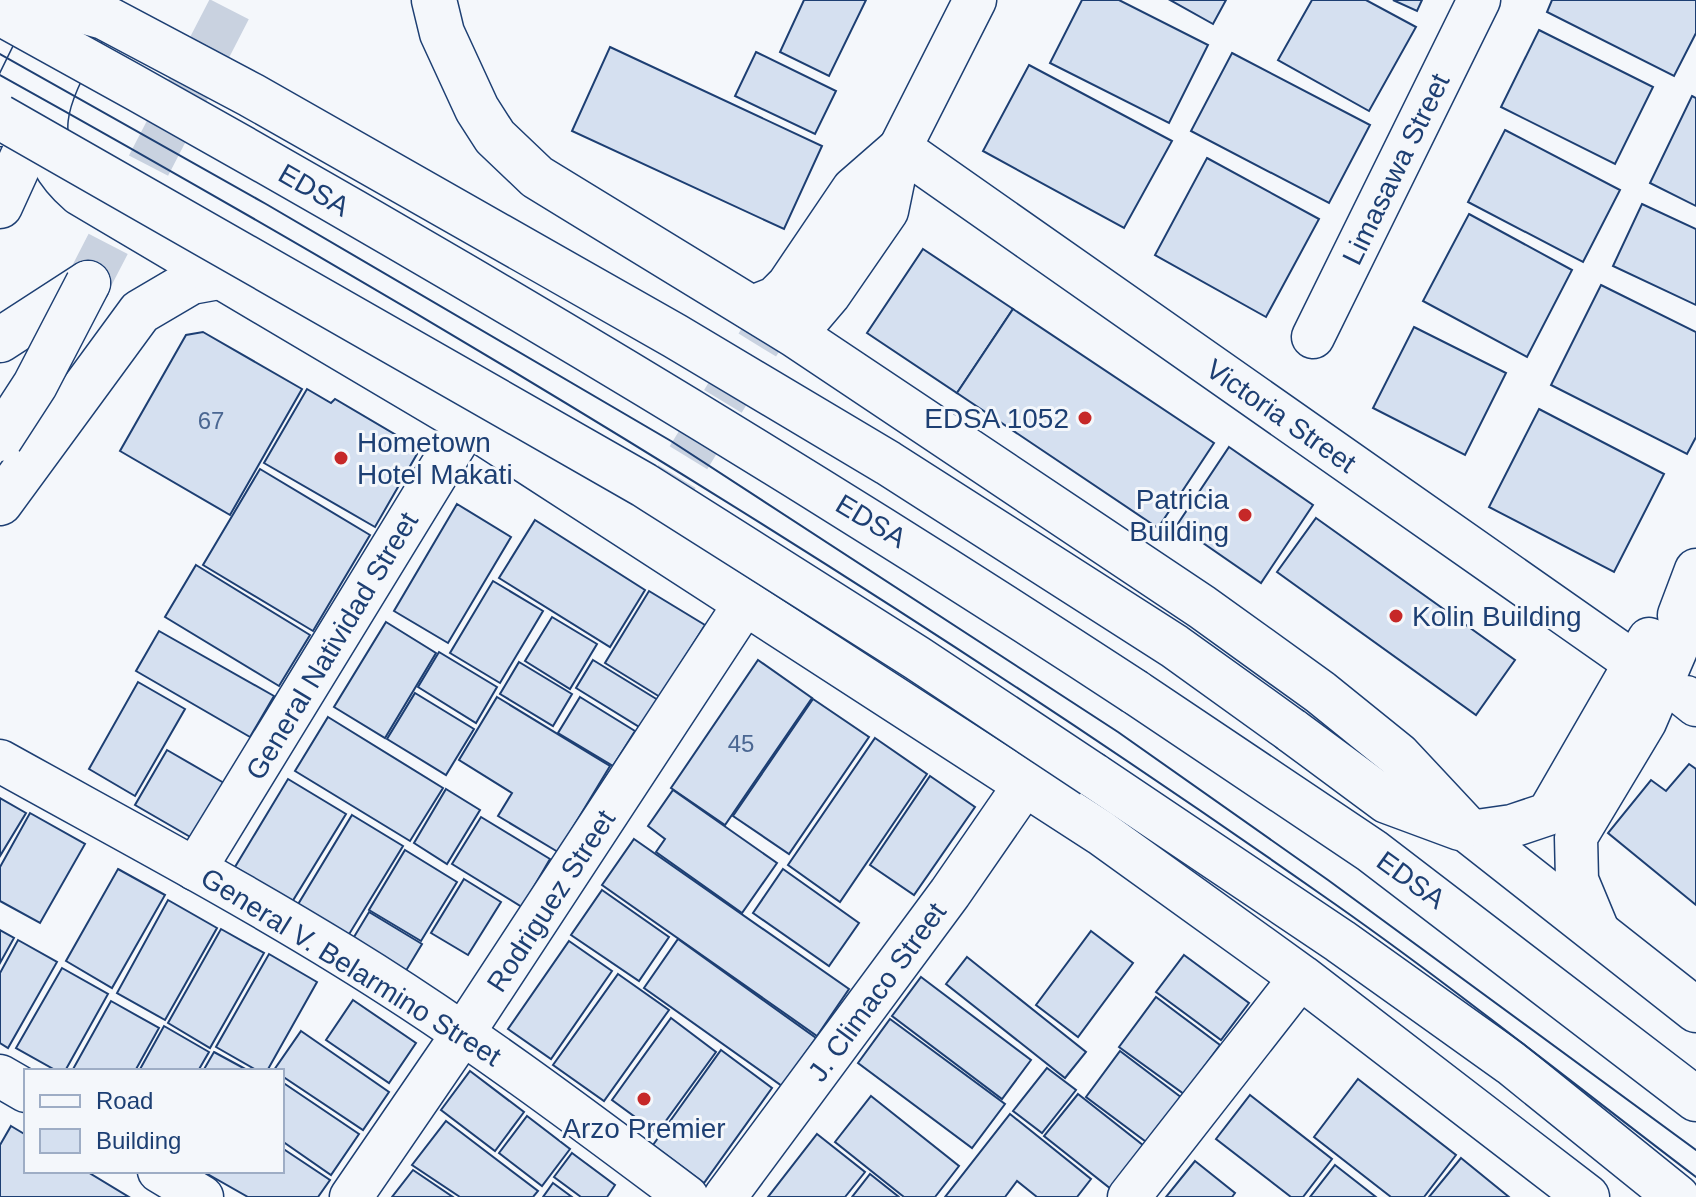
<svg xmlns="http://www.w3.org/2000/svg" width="1696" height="1197" viewBox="0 0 1696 1197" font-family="Arial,sans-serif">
<rect width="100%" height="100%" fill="#f4f7fb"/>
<g fill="#d5e0f0" stroke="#1d3f73" stroke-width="2">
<path d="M804,0H866L829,76L780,52Z"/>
<path d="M1082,0H1119L1208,45L1169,123L1050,63Z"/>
<path d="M1170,0H1226L1213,24Z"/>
<path d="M1312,0H1366L1416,27L1369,111L1278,60Z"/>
<path d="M1393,0H1422L1417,11Z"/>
<path d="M1552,0H1696V33L1674,76L1547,12Z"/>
<path d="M1539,30L1653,87L1615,164L1501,107Z"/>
<path d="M610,47L822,146L784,229L572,131Z"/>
<path d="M756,52L836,91L815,134L735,96Z"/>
<path d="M1232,53L1370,125L1329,203L1191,131Z"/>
<path d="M1029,65L1172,141L1124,228L983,151Z"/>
<path d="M1692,96L1696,98V206L1650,183Z"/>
<path d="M1505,130L1620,190L1583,262L1468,202Z"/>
<path d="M1207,158L1319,219L1266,317L1155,255Z"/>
<path d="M1642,204L1696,229V305L1613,266Z"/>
<path d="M1469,214L1572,270L1527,357L1423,301Z"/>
<path d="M923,249L1013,309L957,393L867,333Z"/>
<path d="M1601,285L1696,332V437L1687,454L1551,385Z"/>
<path d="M1013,309L1214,443L1158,528L957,393Z"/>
<path d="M1414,327L1506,373L1465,455L1373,408Z"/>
<path d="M203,332L302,389L230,515L120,451L186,335Z"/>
<path d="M307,389L331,403L335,399L396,435L394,440L417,454L375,527L264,463Z"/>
<path d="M1539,409L1664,474L1614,572L1489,507Z"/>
<path d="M1229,447L1313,505L1261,583L1177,525Z"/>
<path d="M260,469L370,535L313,631L203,565Z"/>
<path d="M457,504L511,537L448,643L394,611Z"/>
<path d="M1316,518L1515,660L1476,715L1277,572Z"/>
<path d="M535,520L645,590L610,647L499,578Z"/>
<path d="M196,565L310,635L279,686L165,617Z"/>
<path d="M493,581L543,611L500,683L450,653Z"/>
<path d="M649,591L705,625L660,697L605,663Z"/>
<path d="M552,617L597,644L570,689L525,661Z"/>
<path d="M386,622L436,653L385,738L334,707Z"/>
<path d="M159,631L274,696L250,737L136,671Z"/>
<path d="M439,652L497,687L476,723L418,687Z"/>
<path d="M593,660L658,700L641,728L576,688Z"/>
<path d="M758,660L812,698L725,825L671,788Z"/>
<path d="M519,662L572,694L553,726L500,694Z"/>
<path d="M138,682L185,709L135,796L89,769Z"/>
<path d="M415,693L474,729L446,775L387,739Z"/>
<path d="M497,697L610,766L558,852L498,816L512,793L459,760Z"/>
<path d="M580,697L635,731L613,766L558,733Z"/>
<path d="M813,699L869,737L789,854L733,816Z"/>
<path d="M328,717L443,788L410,841L295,771Z"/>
<path d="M875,738L927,774L840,902L788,865Z"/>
<path d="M167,750L224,783L192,838L135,805Z"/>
<path d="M1689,764L1696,769V905L1608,833L1651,780L1666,791Z"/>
<path d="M930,776L975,807L914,895L870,865Z"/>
<path d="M288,779L346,814L292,902L235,867Z"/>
<path d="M446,789L480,810L447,864L414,843Z"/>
<path d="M673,790L777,863L742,913L656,852L665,839L648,826Z"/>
<path d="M0,798L26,813L0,856Z"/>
<path d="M30,813L85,844L40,923L0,901V867Z"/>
<path d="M352,815L403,846L348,936L297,906Z"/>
<path d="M481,817L550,859L522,907L452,864Z"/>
<path d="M634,839L849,989L817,1036L602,885Z"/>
<path d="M405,850L457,882L421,941L369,910Z"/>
<path d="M118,869L165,895L112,988L66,961Z"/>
<path d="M783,869L859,923L829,966L753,913Z"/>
<path d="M464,879L501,902L468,955L431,933Z"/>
<path d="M602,890L669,937L639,981L571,935Z"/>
<path d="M168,900L217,928L165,1020L117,993Z"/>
<path d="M369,912L422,944L404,974L351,942Z"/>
<path d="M221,929L264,953L210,1048L168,1023Z"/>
<path d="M0,930L14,938L0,963Z"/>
<path d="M1091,931L1133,963L1078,1037L1036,1005Z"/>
<path d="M678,939L816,1038L782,1086L644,988Z"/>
<path d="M18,940L57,962L8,1048L0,1043V973Z"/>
<path d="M569,941L612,971L551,1059L508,1029Z"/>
<path d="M269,954L317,982L267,1071H258L216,1047Z"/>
<path d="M1184,955L1249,1003L1221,1040L1156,992Z"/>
<path d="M967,957L1086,1052L1065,1078L946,984Z"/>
<path d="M62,968L108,994L65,1071H57L16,1048Z"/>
<path d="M618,974L669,1010L604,1101L553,1065Z"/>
<path d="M921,977L1031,1060L1002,1099L892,1016Z"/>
<path d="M1156,997L1220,1045L1184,1094L1119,1047Z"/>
<path d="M353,1000L416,1043L389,1083L326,1040Z"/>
<path d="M111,1001L159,1028L135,1071H72Z"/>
<path d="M671,1018L716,1052L657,1133L612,1100Z"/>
<path d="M890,1019L1005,1104L972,1148L858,1063Z"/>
<path d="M164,1026L209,1052L198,1071H139Z"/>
<path d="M301,1031L389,1092L363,1130L282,1076V1071L274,1070Z"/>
<path d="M721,1050L772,1088L704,1183L653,1145Z"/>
<path d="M1120,1051L1182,1098L1149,1144L1086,1097Z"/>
<path d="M214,1052L249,1071H203Z"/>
<path d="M1047,1068L1076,1090L1042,1133L1013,1111Z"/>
<path d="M470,1071L524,1112L495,1151L441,1110Z"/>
<path d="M1358,1079L1456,1155L1424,1197H1391L1314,1137Z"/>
<path d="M282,1082L359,1134L331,1175L282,1141Z"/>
<path d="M1078,1094L1144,1146L1111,1189L1044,1136Z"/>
<path d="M1250,1095L1332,1159L1303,1197H1291L1216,1139Z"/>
<path d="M871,1096L959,1166L935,1197H904L835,1142Z"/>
<path d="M1010,1114L1091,1179L1077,1197H1037L1017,1181L1005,1197H945Z"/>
<path d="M527,1116L570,1149L542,1186L499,1153Z"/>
<path d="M446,1121L538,1191L533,1197H460L412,1165Z"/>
<path d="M11,1126L26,1135V1171H86L129,1197H0V1145Z"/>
<path d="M817,1134L865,1172L845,1197H768Z"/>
<path d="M282,1148L330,1180L318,1197H248L204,1172L282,1171Z"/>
<path d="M572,1153L615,1185L607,1197H581L554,1177Z"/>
<path d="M1461,1158L1509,1197H1429Z"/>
<path d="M1195,1161L1235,1193L1232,1197H1166Z"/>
<path d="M1335,1165L1376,1197H1310Z"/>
<path d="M413,1170L453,1197H392Z"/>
<path d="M870,1174L899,1197H852Z"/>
<path d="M553,1183L572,1197H543Z"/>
</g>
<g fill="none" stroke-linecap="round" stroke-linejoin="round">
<g stroke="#c9d2e0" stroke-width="44" stroke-dasharray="44 22" stroke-linecap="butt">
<path d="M88,283L234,0"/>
<path d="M654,514L761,339"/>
</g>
<g stroke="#1d3f73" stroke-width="45">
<g id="minor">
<path d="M900,148L1662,682"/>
<path d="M750,308L775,298L788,285L853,189L900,148"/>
<path d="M795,335L829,295L887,211L900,148L975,0"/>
<path d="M1313,337L1479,0"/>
<path d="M1686,697L1696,705"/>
<path d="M0,761C115,825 232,887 344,956C463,1029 575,1113 687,1197"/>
<path d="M1470,832L1512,826L1548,814L1649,639"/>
<path d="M195,869L468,423"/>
<path d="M1599,933L1577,880L1576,837L1645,722L1682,636L1679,615L1696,570"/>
<path d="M0,1076L26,1091"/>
<path d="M159,1171L202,1197"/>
<path d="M351,1197L462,1035L746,602"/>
<path d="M725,1197L950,893L1026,783"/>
<path d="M1129,1197L1301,977"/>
</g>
</g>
<g stroke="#1d3f73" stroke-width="47">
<g id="major">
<path d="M0,206L47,103"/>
<path d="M0,503L140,312L191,282L224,276"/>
</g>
</g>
<g stroke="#1d3f73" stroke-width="47">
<g id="highway">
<path d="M434,0L442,33L477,109L495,137L537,177L795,335L1202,607L1320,692L1398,755L1470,832L1696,1010"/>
<path d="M88,19C56,82 14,136 80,193L468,423L1101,833L1301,977L1587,1197"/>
<path d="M0,124L59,4"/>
<path d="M0,340L88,283"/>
<path d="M1135,692L1372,851L1696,1099"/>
<path d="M1291,730L1387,801L1460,828"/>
<path d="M1093,775L1340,941L1511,1063L1677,1197"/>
</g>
</g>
<use href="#minor" stroke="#f4f7fb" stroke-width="42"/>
<use href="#major" stroke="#f4f7fb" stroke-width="44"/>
<use href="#highway" stroke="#f4f7fb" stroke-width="44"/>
<g stroke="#1d3f73" stroke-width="2">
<path d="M0,54L266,204L671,441L1118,732L1328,880L1696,1150"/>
<path d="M0,75C453,327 898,597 1322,895C1450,984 1572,1083 1696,1177"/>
</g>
<g stroke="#1d3f73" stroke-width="47" stroke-linecap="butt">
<path id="major-bridge" d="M0,439L35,385L88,283"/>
</g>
<g stroke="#1d3f73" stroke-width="47" stroke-linecap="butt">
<g id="highway-bridge">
<path d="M43,0L104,17L251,95L675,336L888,463L1174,646L1291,730"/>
<path d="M0,13C387,225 767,451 1135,692"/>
<path d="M0,117L644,485L917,658L1093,775"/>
</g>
</g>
<use href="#major-bridge" stroke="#f4f7fb" stroke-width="44"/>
<use href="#highway-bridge" stroke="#f4f7fb" stroke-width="44"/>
</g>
<g fill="#c62828" stroke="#f4f7fb" stroke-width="3">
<circle cx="1085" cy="418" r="8"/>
<circle cx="341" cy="458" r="8"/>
<circle cx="1245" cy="515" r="8"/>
<circle cx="1396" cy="616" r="8"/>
<circle cx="644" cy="1099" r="8"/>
</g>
<g text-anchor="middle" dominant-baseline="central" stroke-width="6" stroke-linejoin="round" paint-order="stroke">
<g font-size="24" fill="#4b6792">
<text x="211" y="420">67</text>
<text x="741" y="743">45</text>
</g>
<g font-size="28" fill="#1d3f73" stroke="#f4f7fb">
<text transform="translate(1396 169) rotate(-64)">Limasawa Street</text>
<text transform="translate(314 190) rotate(30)">EDSA</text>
<text transform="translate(1281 416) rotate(35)">Victoria Street</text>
<text transform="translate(871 521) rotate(31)">EDSA</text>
<text transform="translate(332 646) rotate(-59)">General Natividad Street</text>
<text transform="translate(1411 880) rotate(36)">EDSA</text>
<text transform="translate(551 901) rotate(-57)">Rodriguez Street</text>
<text transform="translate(351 967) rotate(32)">General V. Belarmino Street</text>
<text transform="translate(877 992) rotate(-54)">J. Climaco Street</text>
</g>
<g font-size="28" fill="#1d3f73" stroke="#f4f7fb" text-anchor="end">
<text x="1069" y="418">EDSA 1052</text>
<text x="357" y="442" text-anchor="start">Hometown<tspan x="357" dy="32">Hotel Makati</tspan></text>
<text x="1229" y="499">Patricia<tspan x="1229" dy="32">Building</tspan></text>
<text x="1412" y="616" text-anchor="start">Kolin Building</text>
<text x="644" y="1128" text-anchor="middle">Arzo Premier</text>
</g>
</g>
<rect x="24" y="1069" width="260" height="104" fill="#f4f7fb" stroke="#9eadc5" stroke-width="2"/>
<rect x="40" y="1095" width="40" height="12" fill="#f4f7fb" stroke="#9eadc5" stroke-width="2"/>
<text x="96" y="1109" font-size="24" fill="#1d3f73">Road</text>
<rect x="40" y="1129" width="40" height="24" fill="#d5e0f0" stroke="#9eadc5" stroke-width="2"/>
<text x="96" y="1149" font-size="24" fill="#1d3f73">Building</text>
</svg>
